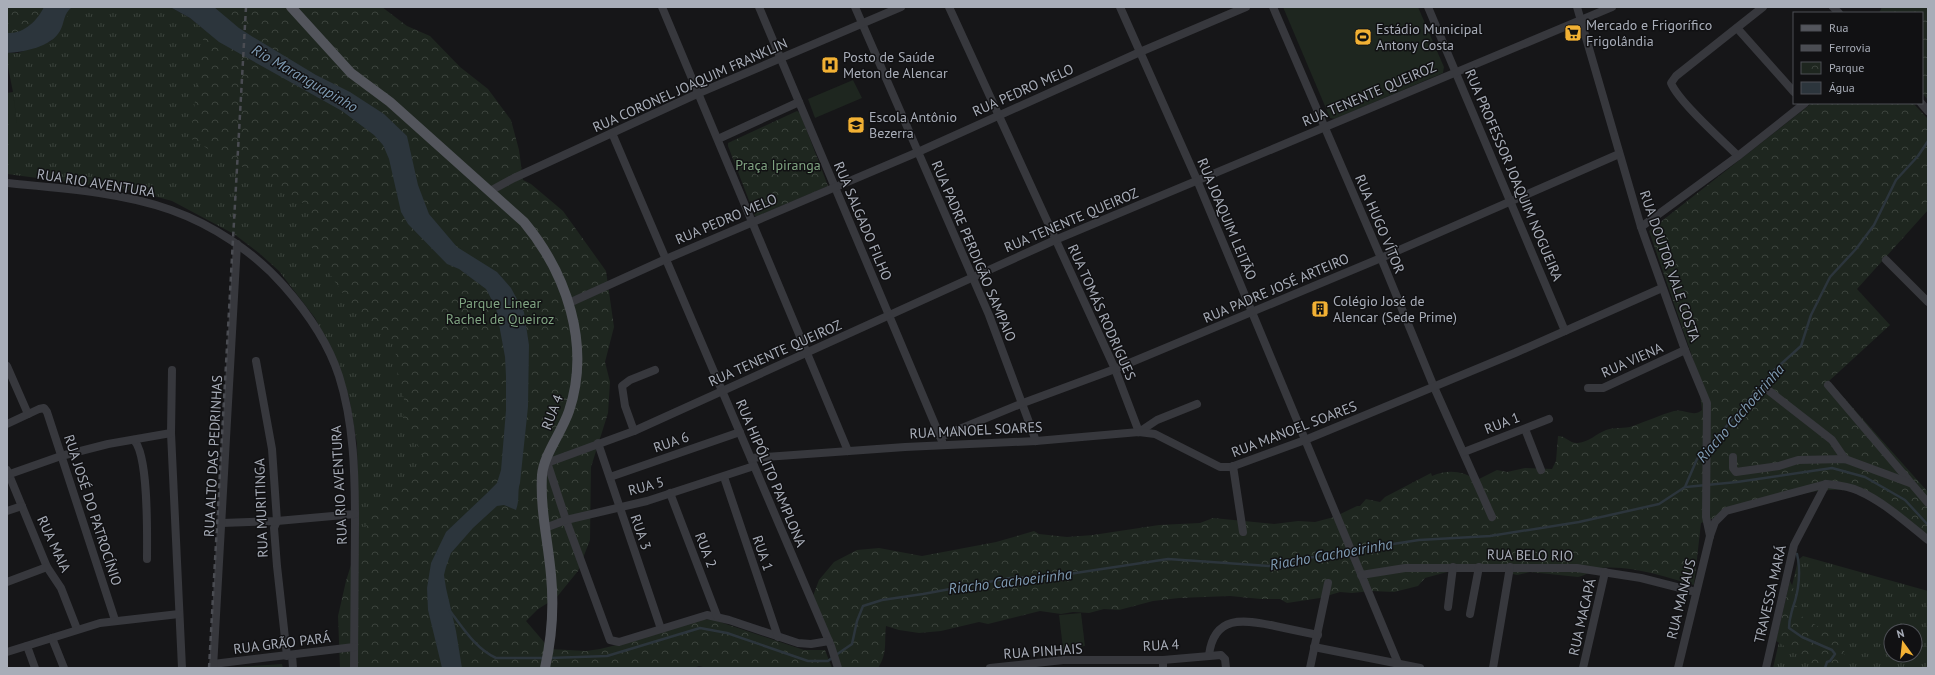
<svg xmlns="http://www.w3.org/2000/svg" width="1935" height="675" viewBox="0 0 1935 675" font-family="'PT Sans',sans-serif">
<defs>
<pattern id="grass-tufts" width="24" height="20" patternUnits="userSpaceOnUse"><rect width="24" height="20" fill="#1e261f"/><path d="M3 7l-1-3M5 7V3M7 7l1-3M15 17l-1-3M17 17v-4M19 17l1-3" fill="none" stroke="#3c433d"/></pattern>
<pattern id="park-crowns" width="20" height="18" patternUnits="userSpaceOnUse"><rect width="20" height="18" fill="#1e261f"/><path d="M2 6a3 3 0 1 1 6 0M12 15a3 3 0 1 1 6 0" fill="none" stroke="#3c433d"/></pattern>
</defs>
<rect width="100%" height="100%" fill="#161618"/>
<g fill="url(#grass-tufts)" fill-rule="evenodd">
<path d="M72,7H170L190,18L209,33L486,289L362,668L357,444L349,397L338,363L315,318L279,271L259,253L234,234L172,201L136,191L7,174V93L13,92L7,62V53H18L51,41L65,14Z"/>
<path d="M1803,556L1928,591V668H1773L1798,560ZM1891,631H1915V655H1891Z"/>
</g>
<g fill="url(#park-crowns)">
<path d="M7,7H77L58,26L7,36Z"/>
<path d="M188,7H382L407,26L430,36L460,67L488,89L511,120L519,150L523,180L531,184L563,211L606,271L614,327L605,362L610,382L608,413L591,467L590,540L578,571L556,598L538,609L526,621L550,649L586,651L600,649L632,641L702,619L714,620L804,650H825L832,668H707L699,666L693,668H340L338,616L346,581L359,539L377,506L402,484L425,459L403,420L404,399L398,379L395,345L384,337L356,313L309,243L311,210L305,204L288,196L268,178L223,158L190,138L206,19Z"/>
<path d="M1882,7H1928V100L1922,93V13H1879Z"/>
<path d="M1812,103H1913L1928,119V210L1857,289L1890,325L1829,381L1928,492V543C1904,524 1881,503 1852,492C1824,481 1732,512 1701,523L1694,585C1665,577 1632,565 1601,568C1592,569 1586,576 1578,577L1530,572L1517,575L1505,572L1451,571L1425,578L1418,586L1394,592L1371,591L1352,593L1340,592L1320,598L1287,603L1280,599H1261L1230,596L1179,598L1153,601L1119,610L1104,609L1089,613L1073,612L1061,614L1040,611L988,624L979,622L941,631L919,633L899,630L886,626C884,642 888,653 878,668H842L813,596L819,580L834,562L857,550L879,548L922,556L996,542L1034,531L1039,534L1067,537L1093,535L1159,525L1200,523L1213,518L1274,524L1298,521L1315,522L1334,517L1357,506H1360L1366,499L1380,502L1385,497L1431,473L1432,476C1449,469 1462,471 1477,480L1497,470L1507,472L1525,468L1552,469L1556,461L1558,436C1566,436 1570,444 1578,443C1589,442 1596,434 1606,430C1615,427 1624,429 1633,426C1647,421 1660,415 1674,411C1685,408 1693,418 1702,410L1699,387L1702,385L1649,231Z"/>
<path d="M797,111L800,113L828,186L758,216H755L728,146V143Z"/>
<path d="M1790,581L1793,587L1798,614L1835,637L1844,648L1845,668H1811V662L1776,641Z"/>
</g>
<g fill="#1e261f">
<path d="M1283,7H1418L1444,67L1443,73L1335,119L1330,118Z"/>
<path d="M853,80L862,98L815,118L808,99Z"/>
<path d="M7,93H13L17,123H7Z"/>
<path d="M1081,613L1085,646L1063,649L1059,615Z"/>
<path d="M282,664L283,668H219Z"/>
</g>
<g fill="#2c353c">
<path d="M44,7H72C63,14 65,22 60,31C51,47 24,52 7,53V33C24,34 37,21 44,7Z"/>
<path d="M170,7H214L239,28L253,37L316,75L350,92L384,114L407,136L418,185L429,214L457,247L497,272L511,288L524,312L529,345L528,407L520,483C517,492 520,500 516,510L504,505L497,506L473,528L451,553L446,567L444,575L446,588L456,631L462,668H442L428,610L427,588L431,563L446,532L486,494L497,483L501,470L506,410V377L505,357L496,308L486,289L459,269L447,264L408,224L401,212L389,159L383,145L374,135L342,111L219,42L190,18Z"/>
</g>
<g fill="none" stroke-linecap="round" stroke-linejoin="round">
<g stroke="#2c353c" stroke-width="2.5">
<path d="M1709,447L1772,372L1801,346L1811,315L1830,277L1856,249L1874,225L1896,180L1918,156L1928,141"/>
<path d="M1686,487L1737,482L1832,468L1865,477L1905,500L1928,525"/>
<path d="M1354,550L1419,540L1490,536L1579,522L1659,504L1685,487L1697,459L1704,452"/>
<path d="M1797,554C1801,570 1799,591 1793,607C1791,615 1789,619 1789,628L1802,637L1832,650L1835,654L1830,661L1827,662L1825,668"/>
<path d="M450,611C463,628 476,649 496,658H545"/>
<path d="M836,655L852,644L857,621L863,606L882,600L923,594L1010,578L1049,577L1168,559L1269,566L1349,550"/>
<path d="M550,658L607,656L700,628L727,633L808,661H828L832,658"/>
</g>
<g stroke="#37383d" stroke-width="8">
<path d="M662,7L848,451"/>
<path d="M759,7L942,441"/>
<path d="M855,7L989,315L1036,441"/>
<path d="M949,7L1115,369L1139,432L1157,420L1197,404"/>
<path d="M1120,7L1197,180L1398,663V668"/>
<path d="M1273,7L1381,258L1434,387L1492,517"/>
<path d="M1428,7L1565,331"/>
<path d="M1577,7L1641,227L1685,350L1707,403L1706,517L1710,536"/>
<path d="M1833,7L1839,13"/>
<path d="M1737,28L1794,92"/>
<path d="M1921,103L1928,111"/>
<path d="M612,133L831,646L838,668"/>
<path d="M718,139L799,102"/>
<path d="M1738,156C1722,140 1679,102 1671,83L1676,76L1763,7"/>
<path d="M7,183C59,188 121,192 171,210C213,225 254,252 284,286C307,312 328,342 339,376C354,423 355,474 355,523C355,571 354,620 354,668"/>
<path d="M490,191L514,178L699,93L901,7"/>
<path d="M1641,227L1738,156L1805,103"/>
<path d="M1886,260L1928,302"/>
<path d="M569,303L666,259L918,152L1140,52L1246,7"/>
<path d="M256,361L272,449L277,521L274,528L277,566L287,656"/>
<path d="M7,366L28,414"/>
<path d="M172,370L171,433L182,668"/>
<path d="M1828,385L1928,503"/>
<path d="M1588,388H1603L1685,350"/>
<path d="M1768,390L1832,440L1845,459"/>
<path d="M7,424L39,409L44,408L47,412L115,620"/>
<path d="M1525,429L1541,470"/>
<path d="M634,431L625,406L622,386L630,380L655,370"/>
<path d="M940,437L1023,403L1115,369L1381,258L1619,154"/>
<path d="M134,440C149,456 147,536 147,559"/>
<path d="M598,443L661,629"/>
<path d="M1464,452L1549,419"/>
<path d="M1733,457V468L1736,472L1779,466L1798,460L1845,459L1910,483"/>
<path d="M751,458L905,447L1036,441L1139,432L1155,434L1220,467H1231L1305,440L1368,414L1515,353L1662,288"/>
<path d="M547,462L566,520L610,640L619,642L707,615L729,620L798,643L811,644L829,641"/>
<path d="M544,464L634,431L1055,240L1612,7"/>
<path d="M1233,466L1243,532"/>
<path d="M7,470L47,567L61,588L77,629"/>
<path d="M7,475L61,456L108,444L171,433"/>
<path d="M610,477L740,432"/>
<path d="M724,477L778,637"/>
<path d="M670,493L717,616"/>
<path d="M7,511L22,506"/>
<path d="M222,523L277,521L355,514"/>
<path d="M545,528L566,520L647,501L754,466"/>
<path d="M1361,575L1405,568H1577L1641,578L1696,592"/>
<path d="M7,582L47,567"/>
<path d="M1448,607L1453,567"/>
<path d="M1470,614L1479,567"/>
<path d="M52,638L64,668"/>
<path d="M27,646L35,668"/>
<path d="M1314,647L1420,668"/>
<path d="M7,652L100,623L179,614"/>
<path d="M292,655L293,668"/>
<path d="M1209,655C1214,615 1243,619 1275,626C1289,629 1303,632 1318,635"/>
<path d="M1163,660V668"/>
<path d="M213,664L354,647"/>
<path d="M213,668L237,244"/>
<path d="M990,668L1063,660H1163L1221,655L1225,659L1226,668"/>
<path d="M1310,668L1328,583"/>
<path d="M1493,668L1510,567"/>
<path d="M1583,668L1605,572"/>
<path d="M1678,668L1710,536L1715,522L1726,511L1826,484C1837,485 1849,486 1859,491C1884,502 1907,523 1928,540"/>
<path d="M1766,668L1794,545L1826,484"/>
</g>
<path stroke="#53555c" stroke-width="10" d="M291,7L351,73L390,102L524,222C567,274 591,345 569,411C562,432 544,454 542,475C540,509 548,541 551,575C554,606 552,637 545,668"/>
<path stroke="#4a4c52" stroke-width="2.5" stroke-dasharray="5 4" stroke-linecap="butt" d="M209,668L246,7"/>
</g>
<defs>
<g id="supermarket-square" transform="scale(0.9)"><rect x="-9" y="-9" width="18" height="18" rx="4" fill="#f2b134" stroke="#111113"/><path d="M-6-5.5h2.5l.6 2H6L4.5 2H-2.5L-4.4-4H-6ZM-1.5 3.2a1.3 1.3 0 1 0 .1 0ZM3 3.2a1.3 1.3 0 1 0 .1 0Z" fill="#111"/></g>
<g id="stadium-square" transform="scale(0.9)"><rect x="-9" y="-9" width="18" height="18" rx="4" fill="#f2b134" stroke="#111113"/><path d="M0-5a6.5 5 0 1 0 0 10a6.5 5 0 1 0 0-10ZM-3.5-1.8h7v3.6h-7Z" fill="#111"/></g>
<g id="hospital-square" transform="scale(0.9)"><rect x="-9" y="-9" width="18" height="18" rx="4" fill="#f2b134" stroke="#111113"/><path d="M-5-5h3v3.5h4V-5h3V5h-3V1.5h-4V5h-3Z" fill="#111"/></g>
<g id="school-square" transform="scale(0.9)"><rect x="-9" y="-9" width="18" height="18" rx="4" fill="#f2b134" stroke="#111113"/><path d="M0-5L7-2L0 1L-7-2ZM-4 1L0 2.5L4 1V4Q0 6-4 4Z" fill="#111"/></g>
<g id="building-square" transform="scale(0.9)"><rect x="-9" y="-9" width="18" height="18" rx="4" fill="#f2b134" stroke="#111113"/><path d="M-4-6H4V6H1V3H-1V6H-4ZM-2.5-4.3h1.7v1.8h-1.7ZM.8-4.3h1.7v1.8H.8ZM-2.5-1h1.7V.8h-1.7ZM.8-1h1.7V.8H.8Z" fill="#111"/></g>
</defs>
<g fill-rule="evenodd">
<use href="#supermarket-square" x="1573" y="33"/>
<use href="#stadium-square" x="1363" y="37"/>
<use href="#hospital-square" x="830" y="65"/>
<use href="#school-square" x="856" y="125"/>
<use href="#building-square" x="1320" y="309"/>
</g>
<g text-anchor="middle" dominant-baseline="central" stroke-width="3" stroke-linejoin="round" paint-order="stroke">
<g font-size="14" fill="#a8adb8" stroke="#111113" text-anchor="start">
<text x="1586" y="25">Mercado e Frigorífico<tspan x="1586" dy="16">Frigolândia</tspan></text>
<text x="1376" y="29">Estádio Municipal<tspan x="1376" dy="16">Antony Costa</tspan></text>
<text x="843" y="57">Posto de Saúde<tspan x="843" dy="16">Meton de Alencar</tspan></text>
<text x="869" y="117">Escola Antônio<tspan x="869" dy="16">Bezerra</tspan></text>
<text x="1333" y="301">Colégio José de<tspan x="1333" dy="16">Alencar (Sede Prime)</tspan></text>
</g>
<g font-size="14" fill="#a8adb8" stroke="#111113">
<text transform="translate(690 85) rotate(-24)">RUA CORONEL JOAQUIM FRANKLIN</text>
<text transform="translate(1023 90) rotate(-24)">RUA PEDRO MELO</text>
<text transform="translate(1369 94) rotate(-23)">RUA TENENTE QUEIROZ</text>
<text transform="translate(1514 175) rotate(67)">RUA PROFESSOR JOAQUIM NOGUEIRA</text>
<text transform="translate(96 183) rotate(9)">RUA RIO AVENTURA</text>
<text transform="translate(726 219) rotate(-23)">RUA PEDRO MELO</text>
<text transform="translate(1227 219) rotate(67)">RUA JOAQUIM LEITÃO</text>
<text transform="translate(1071 220) rotate(-23)">RUA TENENTE QUEIROZ</text>
<text transform="translate(863 221) rotate(67)">RUA SALGADO FILHO</text>
<text transform="translate(1380 224) rotate(67)">RUA HUGO VÍTOR</text>
<text transform="translate(974 251) rotate(67)">RUA PADRE PERDIGÃO SAMPAIO</text>
<text transform="translate(1670 266) rotate(71)">RUA DOUTOR VALE COSTA</text>
<text transform="translate(1276 288) rotate(-23)">RUA PADRE JOSÉ ARTEIRO</text>
<text transform="translate(1102 312) rotate(66)">RUA TOMÁS RODRIGUES</text>
<text transform="translate(775 353) rotate(-24)">RUA TENENTE QUEIROZ</text>
<text transform="translate(1632 360) rotate(-24)">RUA VIENA</text>
<text transform="translate(552 412) rotate(-69)">RUA 4</text>
<text transform="translate(1502 423) rotate(-21)">RUA 1</text>
<text transform="translate(1294 429) rotate(-21)">RUA MANOEL SOARES</text>
<text transform="translate(976 430) rotate(-3)">RUA MANOEL SOARES</text>
<text transform="translate(671 442) rotate(-19)">RUA 6</text>
<text transform="translate(213 456) rotate(-87)">RUA ALTO DAS PEDRINHAS</text>
<text transform="translate(771 473) rotate(67)">RUA HIPÓLITO PAMPLONA</text>
<text transform="translate(339 485) rotate(-93)">RUA RIO AVENTURA</text>
<text transform="translate(646 486) rotate(-15)">RUA 5</text>
<text transform="translate(261 508) rotate(-92)">RUA MURITINGA</text>
<text transform="translate(93 510) rotate(72)">RUA JOSÉ DO PATROCÍNIO</text>
<text transform="translate(641 532) rotate(71)">RUA 3</text>
<text transform="translate(54 544) rotate(65)">RUA MAIA</text>
<text transform="translate(706 550) rotate(69)">RUA 2</text>
<text transform="translate(763 553) rotate(71)">RUA 1</text>
<text transform="translate(1530 555) rotate(1)">RUA BELO RIO</text>
<text transform="translate(1770 594) rotate(-77)">TRAVESSA MARÁ</text>
<text transform="translate(1681 599) rotate(-76)">RUA MANAUS</text>
<text transform="translate(1582 617) rotate(-77)">RUA MACAPÁ</text>
<text transform="translate(282 643) rotate(-7)">RUA GRÃO PARÁ</text>
<text transform="translate(1161 645) rotate(-3)">RUA 4</text>
<text transform="translate(1043 651) rotate(-4)">RUA PINHAIS</text>
</g>
<g font-size="14" fill="#7fa381" stroke="#111113">
<text x="778" y="165">Praça Ipiranga</text>
<text x="500" y="303">Parque Linear<tspan x="500" dy="16">Rachel de Queiroz</tspan></text>
</g>
<g font-size="15" font-style="italic" fill="#7f9bb3" stroke="#111113">
<text transform="translate(305 78) rotate(30)">Rio Maranguapinho</text>
<text transform="translate(1740 413) rotate(-49)">Riacho Cachoeirinha</text>
<text transform="translate(1331 554) rotate(-10)">Riacho Cachoeirinha</text>
<text transform="translate(1010 581) rotate(-7)">Riacho Cachoeirinha</text>
</g>
</g>
<rect width="1935" height="675" fill="none" stroke="#a8adb8" stroke-width="16"/>
<rect x="1793" y="12" width="130" height="92" fill="#111113" stroke="#4d4f55"/>
<rect x="1801" y="25" width="20" height="6" fill="#53555c" stroke="#4d4f55"/>
<text x="1829" y="32" font-size="12" fill="#a8adb8">Rua</text>
<rect x="1801" y="45" width="20" height="6" fill="#4a4c52" stroke="#4d4f55"/>
<text x="1829" y="52" font-size="12" fill="#a8adb8">Ferrovia</text>
<rect x="1801" y="62" width="20" height="12" fill="url(#park-crowns)" stroke="#4d4f55"/>
<text x="1829" y="72" font-size="12" fill="#a8adb8">Parque</text>
<rect x="1801" y="82" width="20" height="12" fill="#2c353c" stroke="#4d4f55"/>
<text x="1829" y="92" font-size="12" fill="#a8adb8">Água</text>
<g transform="translate(1903 643) rotate(345)"><circle r="19" fill="#111113" stroke="#4d4f55"/>
<path d="M0-3L7 15L0 10L-7 15Z" fill="#f2b134"/>
<text y="-6" font-size="11" font-weight="bold" text-anchor="middle" fill="#a8adb8">N</text>
</g>
</svg>
